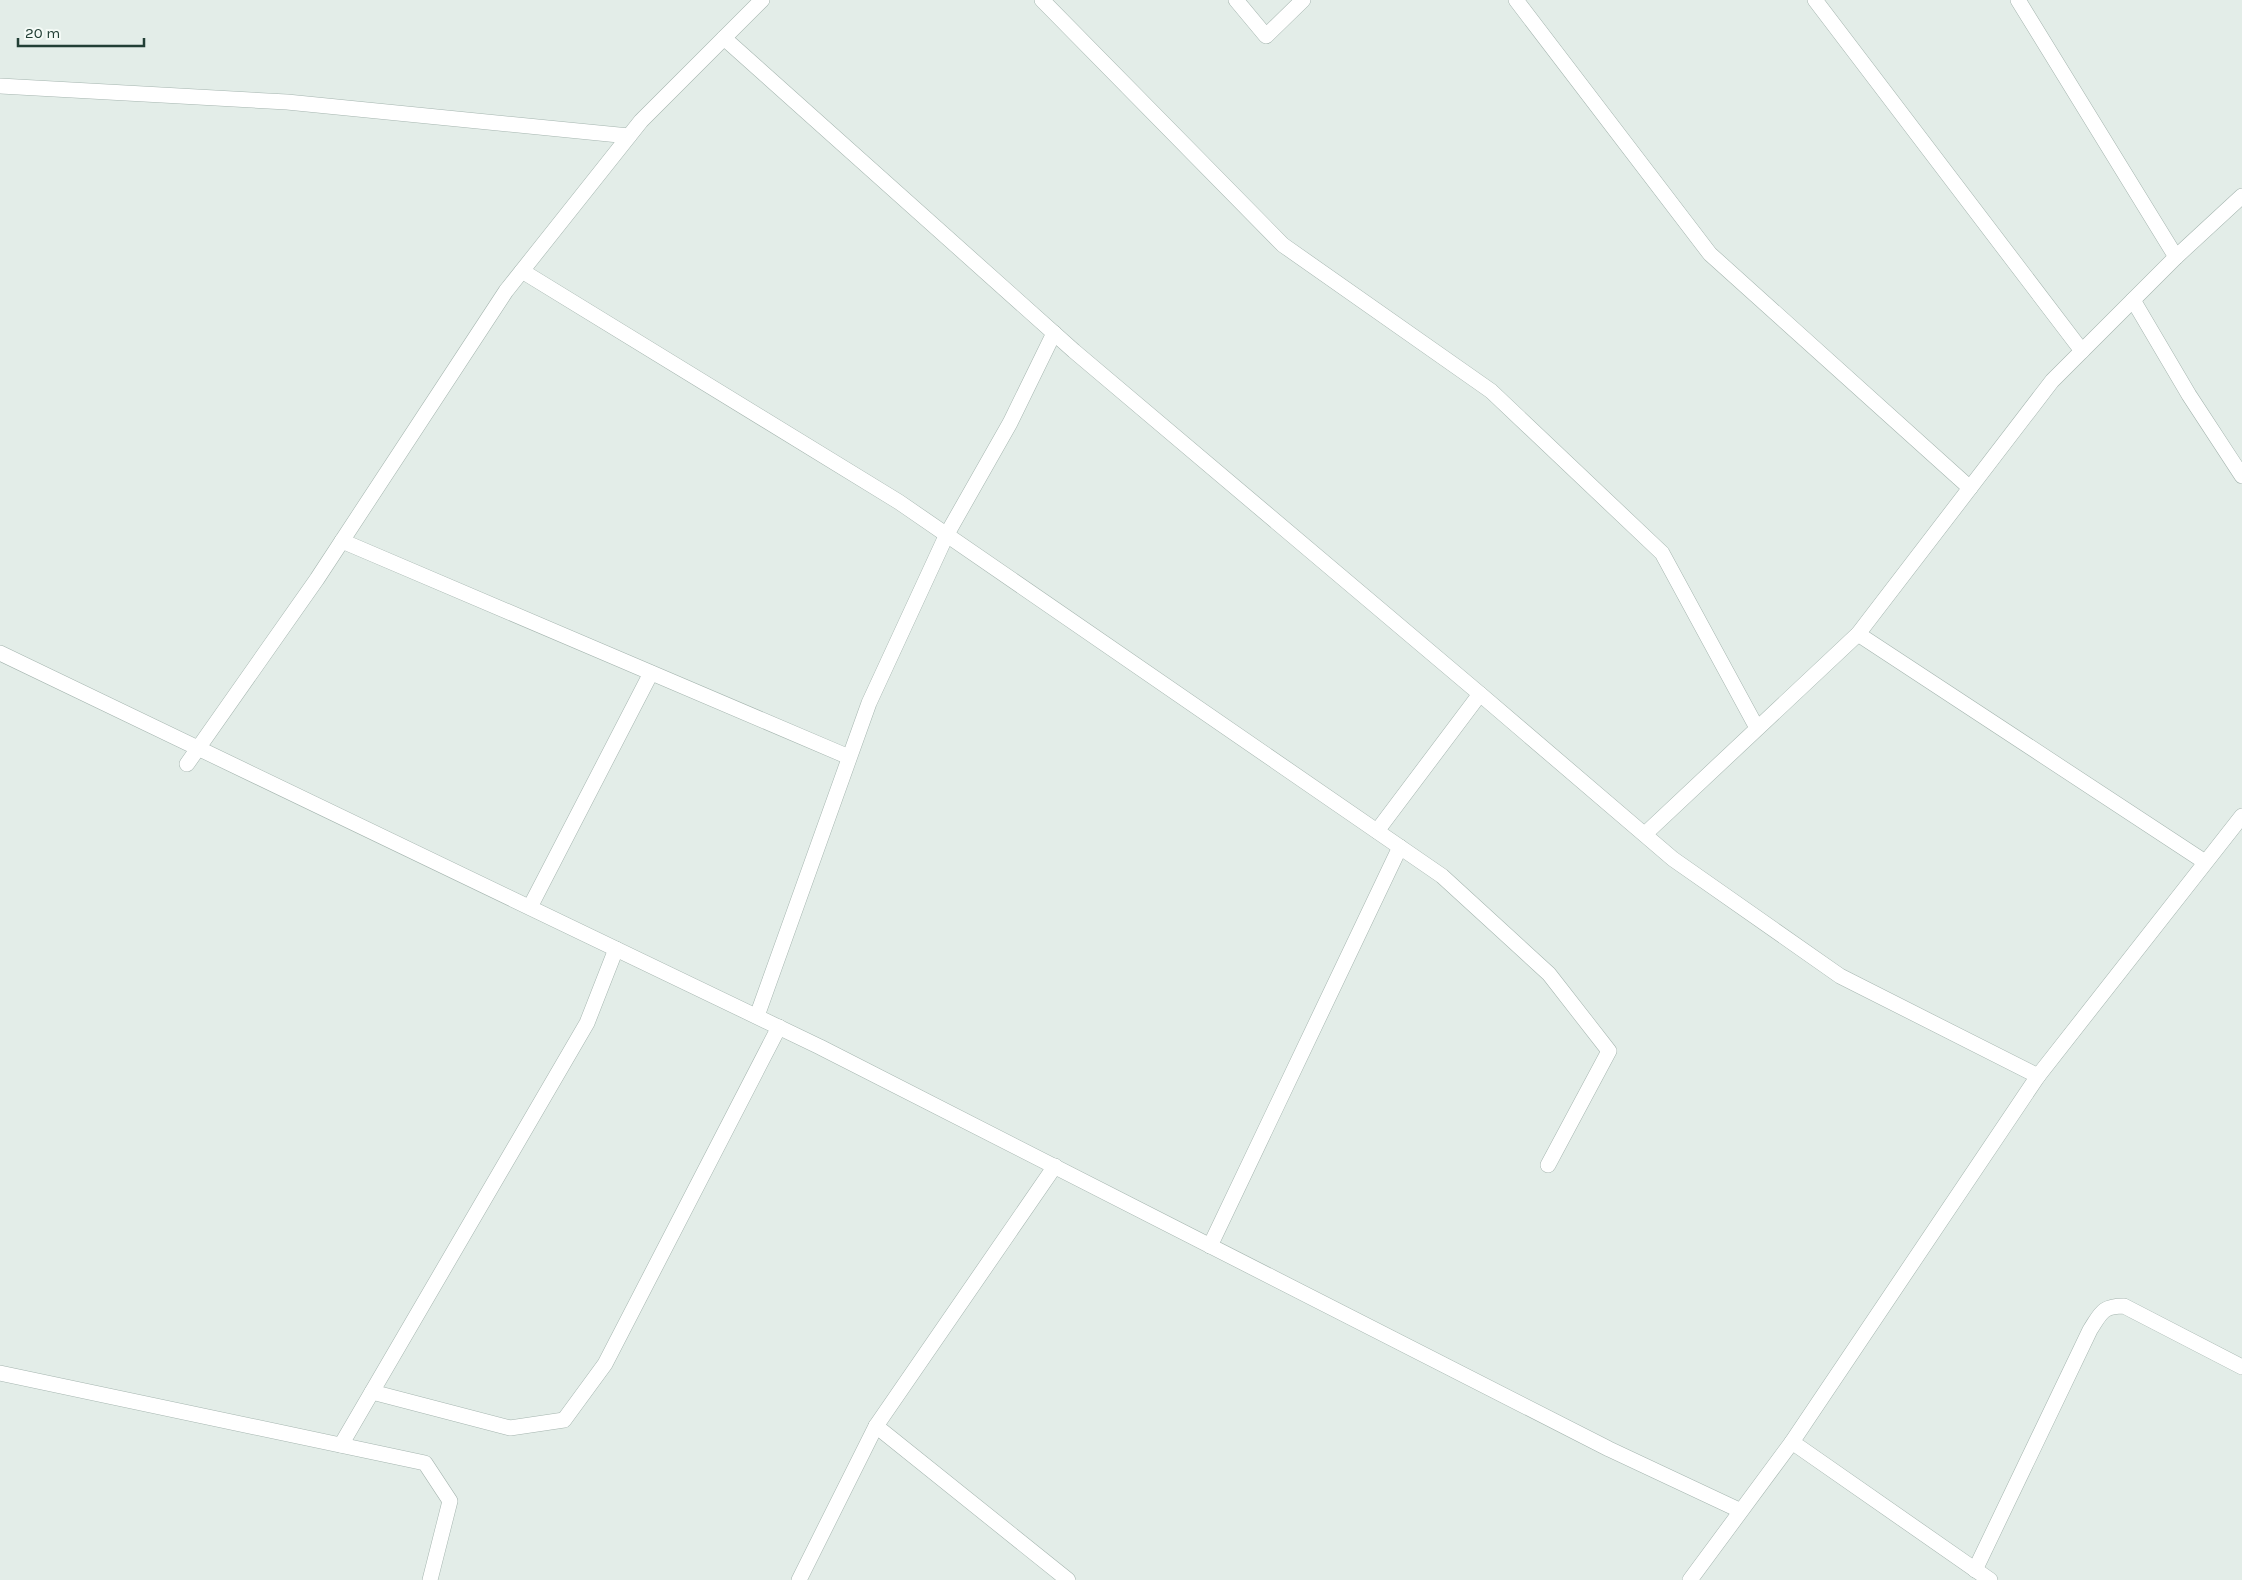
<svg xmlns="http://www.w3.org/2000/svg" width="2242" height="1580" viewBox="0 0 2242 1580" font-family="Karla,sans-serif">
<rect width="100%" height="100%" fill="#e3ede8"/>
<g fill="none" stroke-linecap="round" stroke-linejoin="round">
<g stroke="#a5b5af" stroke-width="16">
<g id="street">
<path d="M1042,0L1283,245L1491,391L1662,553L1757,728"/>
<path d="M1236,0L1266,36L1303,0"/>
<path d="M1516,0L1710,254L1970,488"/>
<path d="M1815,0L2082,351"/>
<path d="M724,38L1074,351L1480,694L1377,831"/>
<path d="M0,86L287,102L629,136"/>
<path d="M2176,257L2242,196"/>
<path d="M522,271L899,502L1442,876L1549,974L1609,1051L1548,1165"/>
<path d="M2133,300L2189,395L2242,476"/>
<path d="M342,541L849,757"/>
<path d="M1858,634L2052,381L2176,257L2018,0"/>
<path d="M0,653L820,1047L1609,1449L1739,1510"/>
<path d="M1480,694L1673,859L1840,976L2038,1076"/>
<path d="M187,764L317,579L506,291L641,121L762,0"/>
<path d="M1645,834L1858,634L2205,862"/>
<path d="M530,907L651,673"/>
<path d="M757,1016L869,703L947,534L1010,423L1054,333"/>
<path d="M1210,1246L1400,847"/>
<path d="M0,1373L425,1463L450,1501L430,1580"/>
<path d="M372,1392L510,1428L564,1420L605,1364L779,1027"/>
<path d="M876,1426L1068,1580"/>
<path d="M341,1445L587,1023L616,949"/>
<path d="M1975,1570L2090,1330C2101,1313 2102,1306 2124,1306L2242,1367"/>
<path d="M799,1580L876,1426L1055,1166"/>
<path d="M1690,1580L1792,1442"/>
<path d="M1990,1580L1792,1442L2038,1076L2242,816"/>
</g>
</g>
<use href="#street" stroke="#fff" stroke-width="15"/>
</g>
<path d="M18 38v8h126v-8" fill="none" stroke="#223f35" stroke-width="2.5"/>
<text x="25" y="38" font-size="15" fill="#223f35" stroke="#f4faf6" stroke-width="4" paint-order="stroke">20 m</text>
</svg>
